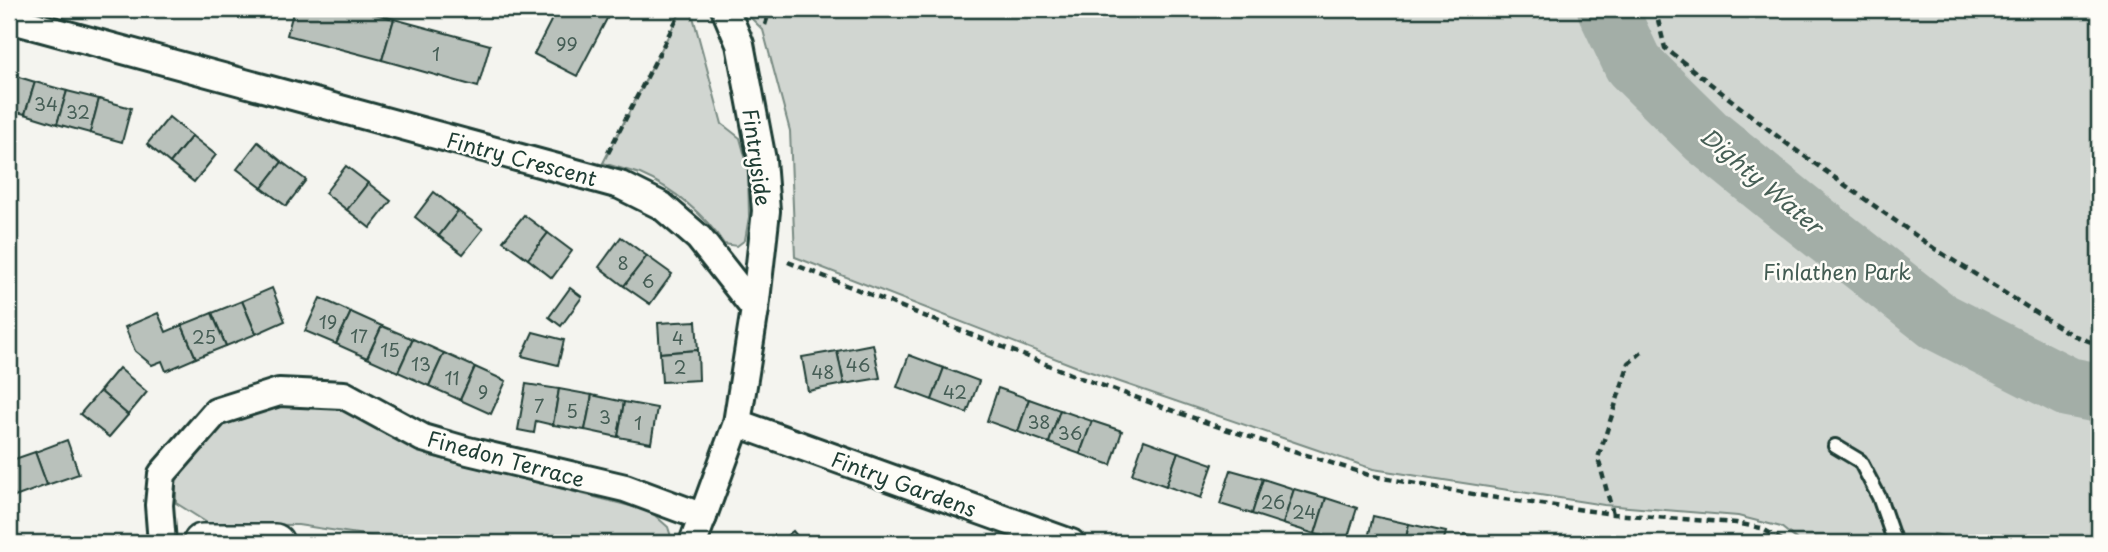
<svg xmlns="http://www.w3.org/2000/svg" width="2108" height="552" viewBox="0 0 2108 552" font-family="'Playpen Sans',sans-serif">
<rect width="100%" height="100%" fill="#f4f4ef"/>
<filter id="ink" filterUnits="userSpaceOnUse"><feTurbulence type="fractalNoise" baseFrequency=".0143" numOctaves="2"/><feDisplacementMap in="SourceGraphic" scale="14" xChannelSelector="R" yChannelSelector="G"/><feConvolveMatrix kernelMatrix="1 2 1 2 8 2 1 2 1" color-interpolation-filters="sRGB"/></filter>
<g filter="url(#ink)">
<g fill="#d1d6d1" stroke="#788a82" stroke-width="2">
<path d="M682,9H691L722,124L740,138L748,167L749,217L745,240L737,246L724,244C705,215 673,188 640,174C628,170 615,167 603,163Z"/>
<path d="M742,9H2099V543H1970L1934,534L1931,543H1801L1781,527L1738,516L1604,505L1373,469L1085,370L795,257L790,131L763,30Z"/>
<path d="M280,403L343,408L427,455L650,511L668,527L673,543H417L298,525L209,524L176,503V474L222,422Z"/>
</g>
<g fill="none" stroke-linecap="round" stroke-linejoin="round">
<path stroke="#a3aea7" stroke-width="60" d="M1607,9L1633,64L1707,137L1792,206L1938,321L2068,387L2099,393"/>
</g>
<g fill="#b9c1bb" stroke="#1f3d34" stroke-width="2">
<path d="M195,9H223L221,16Z"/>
<path d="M294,9H356L394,19L382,60L287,35Z"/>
<path d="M557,9H612L577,76L534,54Z"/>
<path d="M394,19L490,45L478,87L382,60Z"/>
<path d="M9,74L35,82L25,114L9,110Z"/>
<path d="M35,82L67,91L57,124L25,114Z"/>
<path d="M67,91L99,99L90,133L57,124Z"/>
<path d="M99,99L131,108L122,142L90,133Z"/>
<path d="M169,117L192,136L170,163L147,144Z"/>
<path d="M192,136L216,155L194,182L170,163Z"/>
<path d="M258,142L282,162L262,188L237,169Z"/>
<path d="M282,162L306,180L286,206L262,188Z"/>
<path d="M346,166L368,183L347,210L325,193Z"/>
<path d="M368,183L391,201L370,228L347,210Z"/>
<path d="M434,192L458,211L439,236L415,217Z"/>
<path d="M458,211L483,229L463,254L439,236Z"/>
<path d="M524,215L548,233L528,259L503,241Z"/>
<path d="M548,233L572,251L552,278L528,259Z"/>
<path d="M621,237L647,256L624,286L599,267Z"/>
<path d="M647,256L672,274L650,304L624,286Z"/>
<path d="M272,288L285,321L256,334L242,301Z"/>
<path d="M570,288L582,297L561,326L549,317Z"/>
<path d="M320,298L351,312L336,344L305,331Z"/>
<path d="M242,301L256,334L226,346L212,313Z"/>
<path d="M351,312L382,326L367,358L336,344Z"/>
<path d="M158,313L166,332L182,325L196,358L166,371L162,361L152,365L135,351L125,327Z"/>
<path d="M212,313L226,346L196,358L182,325Z"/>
<path d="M696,321L698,350L660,353L658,323Z"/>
<path d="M382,326L413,339L398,372L367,358Z"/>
<path d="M533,332L564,340L558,365L522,356Z"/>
<path d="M413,339L444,353L429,386L398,372Z"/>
<path d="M873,344L880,378L844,384L837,351Z"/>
<path d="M698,350L699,380L662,382L660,353Z"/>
<path d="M837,351L844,384L808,391L802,357Z"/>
<path d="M444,353L475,367L460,400L429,386Z"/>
<path d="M909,355L944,368L932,400L897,387Z"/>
<path d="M475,367L506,381L491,414L460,400Z"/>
<path d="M119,368L147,392L128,415L100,391Z"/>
<path d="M944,368L979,381L967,413L932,400Z"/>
<path d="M526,384L559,389L553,425L536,421L534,433L518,430Z"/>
<path d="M998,388L1029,399L1018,432L987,421Z"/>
<path d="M559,389L592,395L585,430L553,425Z"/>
<path d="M100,391L128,415L109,437L80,414Z"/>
<path d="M592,395L624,402L618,437L585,430Z"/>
<path d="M1029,399L1060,410L1049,443L1018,432Z"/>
<path d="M624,402L657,408L651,443L618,437Z"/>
<path d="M1060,410L1092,421L1080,454L1049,443Z"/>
<path d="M1092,421L1122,431L1111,465L1080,454Z"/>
<path d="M67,440L79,474L47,485L35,452Z"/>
<path d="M1144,440L1178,452L1166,486L1132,474Z"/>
<path d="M35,452L47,485L15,497L9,479V461Z"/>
<path d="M1178,452L1213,464L1201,498L1166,486Z"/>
<path d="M1231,470L1263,479L1252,514L1220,504Z"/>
<path d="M1263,479L1294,489L1283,524L1252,514Z"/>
<path d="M1294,489L1326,498L1315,534L1283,524Z"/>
<path d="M1326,498L1357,508L1346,543L1315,534Z"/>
<path d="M1373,516L1409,524L1405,543H1367Z"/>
<path d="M1409,524L1446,532L1443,543H1405Z"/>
<path d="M793,531L803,543H778Z"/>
<path d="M1464,534L1497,538L1496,543H1463Z"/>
<path d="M1497,538L1530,543H1496Z"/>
</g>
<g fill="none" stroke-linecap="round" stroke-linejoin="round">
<g stroke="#1f3d34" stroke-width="18">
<path id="lane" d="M1835,446L1860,461L1879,497L1895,543"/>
</g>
<g stroke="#1f3d34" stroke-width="32">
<g id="street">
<path d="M725,9L740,44L762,160L766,211L755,309"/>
<path d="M9,19L620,185L662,206L699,238L755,309L737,423L693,543"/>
<path d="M737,423L1071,543"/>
<path d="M162,543L159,505L162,474L216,412L279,392L344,395L423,438L468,451L625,488L703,517"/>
</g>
</g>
<g stroke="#1f3d34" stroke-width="42">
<path id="secondary" d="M202,543H275"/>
</g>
<g stroke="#1f3d34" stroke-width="4.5" stroke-dasharray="7 5" stroke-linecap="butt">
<path d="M1661,9L1658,20L1665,48L1786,143L1935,249L2070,334L2099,345"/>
<path d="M765,25L770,9"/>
<path d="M608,153L682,9"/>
<path d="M788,262L1081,378L1225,429L1372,476L1490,497L1613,514L1736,523L1761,528L1787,543"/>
<path d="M1613,514L1598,458L1629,363L1643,351"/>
</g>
<use href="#lane" stroke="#fdfcf7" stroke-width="12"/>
<use href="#street" stroke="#fdfcf7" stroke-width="26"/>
<use href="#secondary" stroke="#fdfcf7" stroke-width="37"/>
</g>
</g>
<g text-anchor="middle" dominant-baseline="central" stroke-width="5" stroke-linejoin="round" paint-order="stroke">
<g font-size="18" fill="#465e56">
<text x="567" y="43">99</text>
<text x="436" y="53">1</text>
<text x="46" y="103">34</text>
<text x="78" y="111">32</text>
<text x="623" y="262">8</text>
<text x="648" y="280">6</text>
<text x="328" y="321">19</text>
<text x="359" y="335">17</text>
<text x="204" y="336">25</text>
<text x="678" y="337">4</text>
<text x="390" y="349">15</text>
<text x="421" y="363">13</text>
<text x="858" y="364">46</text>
<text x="680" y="366">2</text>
<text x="823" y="371">48</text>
<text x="452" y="377">11</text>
<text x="483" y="391">9</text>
<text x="955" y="391">42</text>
<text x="539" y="405">7</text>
<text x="572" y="410">5</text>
<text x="605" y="416">3</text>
<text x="1039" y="421">38</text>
<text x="638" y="422">1</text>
<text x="1070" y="432">36</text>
<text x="1273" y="501">26</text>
<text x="1304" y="511">24</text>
</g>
<g font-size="21" fill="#1f3d34" stroke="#fdfcf7">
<text transform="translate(758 157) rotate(82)">Fintryside</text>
<text transform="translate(522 158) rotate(15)">Fintry Crescent</text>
<text transform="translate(506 458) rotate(15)">Finedon Terrace</text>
<text transform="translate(904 483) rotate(20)">Fintry Gardens</text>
</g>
<g font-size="21" fill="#435c53" stroke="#fdfcf7">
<text x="1837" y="271">Finlathen Park</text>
</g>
<g font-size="23" font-style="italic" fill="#475f56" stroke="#fdfcf7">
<text transform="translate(1762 180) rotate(40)">Dighty Water</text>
</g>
</g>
<rect width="2108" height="552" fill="none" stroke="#fdfcf7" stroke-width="35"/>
<rect x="18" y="18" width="2073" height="517" fill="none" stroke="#1f3d34" stroke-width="2.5" filter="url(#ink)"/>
</svg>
